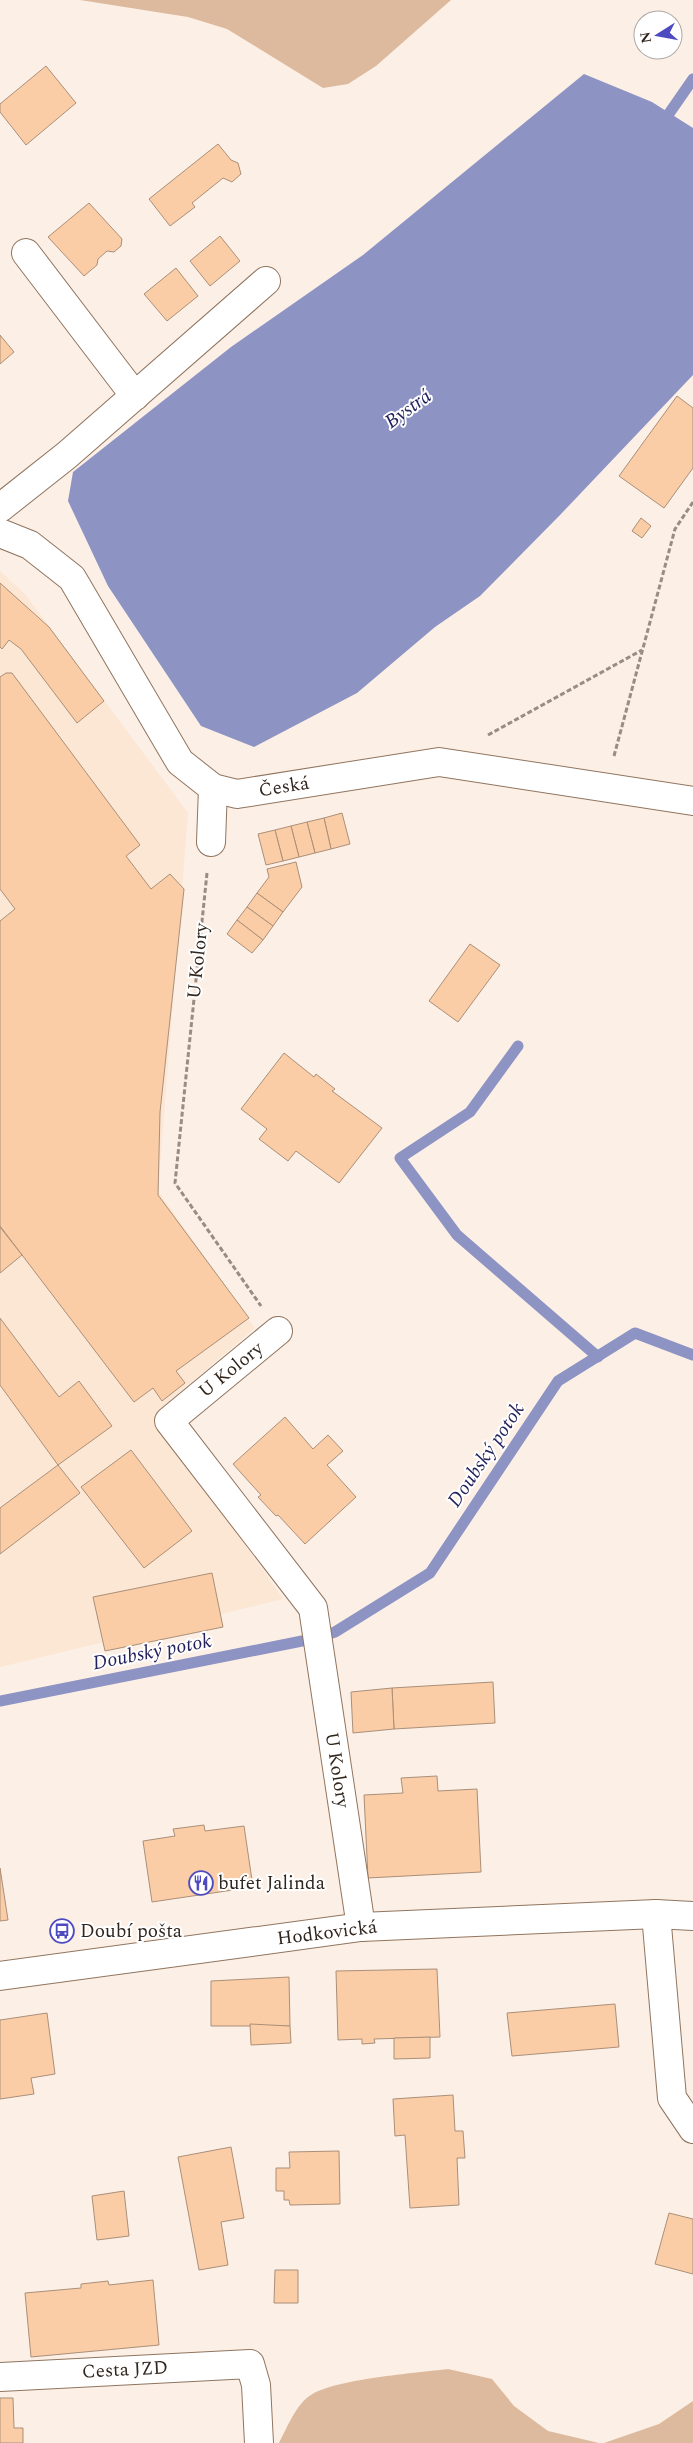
<svg xmlns="http://www.w3.org/2000/svg" width="693" height="2443" viewBox="0 0 693 2443" font-family="Spectral,serif">
<rect width="100%" height="100%" fill="#fcefe6"/>
<path fill="#fce6d4" d="M0,571L25,594L188,813L158,1191L255,1328L154,1414L283,1599L0,1667Z"/>
<g fill="#ddba9d">
<path d="M80,0H451L376,66L348,84L323,88L227,29L188,17Z"/>
<path d="M448,2369L492,2379L514,2406L548,2431L599,2443H279C287,2428 296,2404 311,2395C335,2379 416,2373 448,2369Z"/>
<path d="M693,2401V2443H604L659,2424Z"/>
</g>
<path fill="#8d93c3" d="M584,74L652,102L693,128V375L561,514L480,596L435,627L357,693L254,747L201,726L108,586L68,501L73,472L231,347L363,255Z"/>
<g fill="none" stroke-linecap="round" stroke-linejoin="round">
<g stroke="#8d93c3" stroke-width="11">
<path d="M665,124L668,115L693,79"/>
<path d="M518,1046L470,1112L400,1158L457,1235L598,1357"/>
<path d="M323,1636L335,1632L430,1573L558,1381L635,1333L693,1355"/>
<path d="M0,1701L312,1639"/>
</g>
</g>
<g fill="#facda7" stroke="#ab8f78">
<path d="M46,66L76,103L26,145L0,112V104Z"/>
<path d="M218,144L231,160L238,163L241,174L232,182L223,178L192,203L195,207L170,226L149,199Z"/>
<path d="M89,203L122,239L121,246L114,252L107,251L98,259L97,265L84,276L48,237Z"/>
<path d="M220,236L240,261L210,286L190,261Z"/>
<path d="M176,268L198,296L167,321L144,294Z"/>
<path d="M0,335L14,352L0,364Z"/>
<path d="M677,396L693,408V468L664,508L619,476Z"/>
<path d="M641,518L651,526L642,538L632,531Z"/>
<path d="M0,583L49,627L104,701L77,723L21,649L9,640L2,649L0,647Z"/>
<path d="M6,673H12L140,845L126,856L151,889L170,874L184,889L160,1112L158,1195L249,1318L176,1371L185,1383L162,1401L153,1388L134,1402L0,1226V921L15,909L0,889V677Z"/>
<path d="M342,813L350,844L331,849L324,818Z"/>
<path d="M324,818L331,849L315,853L307,822Z"/>
<path d="M307,822L315,853L299,857L291,826Z"/>
<path d="M291,826L299,857L283,861L275,830Z"/>
<path d="M275,830L283,861L266,865L258,834Z"/>
<path d="M296,862L302,887L283,912L257,893L269,877L267,869Z"/>
<path d="M257,893L283,912L273,926L247,907Z"/>
<path d="M247,907L273,926L263,940L237,920Z"/>
<path d="M237,920L263,940L252,953L227,934Z"/>
<path d="M470,944L500,965L458,1022L429,1001Z"/>
<path d="M284,1053L314,1077L316,1074L335,1089L332,1091L382,1128L339,1183L296,1151L288,1161L259,1139L267,1129L241,1109Z"/>
<path d="M0,1227L22,1255L0,1273Z"/>
<path d="M0,1318L59,1397L79,1381L112,1426L58,1465L0,1385Z"/>
<path d="M285,1417L313,1449L328,1435L343,1451L327,1465L356,1497L305,1544L278,1515L276,1516L258,1497L261,1495L233,1464Z"/>
<path d="M131,1450L192,1531L144,1568L81,1487Z"/>
<path d="M58,1465L80,1493L0,1554V1508Z"/>
<path d="M212,1573L223,1627L105,1651L93,1597Z"/>
<path d="M493,1682L495,1723L394,1729L392,1688Z"/>
<path d="M392,1688L394,1729L353,1733L351,1692Z"/>
<path d="M437,1776L438,1791L477,1789L481,1872L368,1878L364,1795L403,1793L401,1778Z"/>
<path d="M204,1825L205,1831L244,1826L253,1887L152,1902L143,1841L175,1836L173,1829Z"/>
<path d="M0,1868L8,1920L0,1921Z"/>
<path d="M437,1969L440,2037L374,2039L375,2043L362,2044V2039L338,2040L336,1971Z"/>
<path d="M289,1977L290,2026H211V1981Z"/>
<path d="M615,2004L619,2047L512,2056L507,2013Z"/>
<path d="M47,2013L55,2074L31,2078L34,2094L0,2099V2020Z"/>
<path d="M250,2024L290,2026L291,2043L251,2045Z"/>
<path d="M430,2037V2058L394,2059V2038Z"/>
<path d="M453,2095L455,2131H463L465,2158H457L459,2205L410,2208L405,2135L395,2136L393,2099Z"/>
<path d="M231,2147L244,2218L221,2222L228,2265L199,2270L178,2157Z"/>
<path d="M339,2151L340,2204L290,2205L289,2200H284V2191H276V2168H290L289,2152Z"/>
<path d="M124,2191L129,2236L97,2240L92,2196Z"/>
<path d="M669,2213L693,2219V2274L655,2264Z"/>
<path d="M275,2270H298V2303H274Z"/>
<path d="M153,2280L159,2345L31,2357L25,2293L81,2288V2284L108,2281L109,2285Z"/>
<path d="M0,2398H13L14,2428H23V2443H0Z"/>
</g>
<g fill="none" stroke-linecap="round" stroke-linejoin="round">
<g stroke="#90755f" stroke-width="30">
<g id="minor">
<path d="M26,253L135,396"/>
<path d="M0,508L67,455L266,281"/>
<path d="M0,533L30,545L72,578L180,762L213,788L237,794L439,762L693,801"/>
<path d="M211,842L213,788"/>
<path d="M278,1331L169,1421L313,1608L361,1927"/>
<path d="M656,1914L672,2098L693,2129"/>
<path d="M0,1976L361,1927L656,1914L693,1916"/>
<path d="M0,2377L250,2364L256,2385L259,2443"/>
</g>
</g>
<g stroke="#988c83" stroke-width="3" stroke-dasharray="5 2.5" stroke-linecap="butt">
<path d="M488,735L642,650"/>
<path d="M614,756L675,529L693,502"/>
<path d="M207,873L175,1183L261,1306"/>
</g>
<use href="#minor" stroke="#fff" stroke-width="28"/>
</g>
<defs>
<g id="restaurant-ring" transform="scale(1.25)"><circle r="9.5" fill="#fff" stroke="#4e4bc1" stroke-width="1.5"/><path d="M-5-6h1v4h1v-4h1v4h1v-4h1v5L-1.5 .5V6h-2V.5L-5-1ZM5-6V6H3V1.5H1.5Q1.5-4 5-6Z" fill="#4e4bc1"/></g>
<g id="bus-ring" transform="scale(1.25)"><circle r="9.5" fill="#fff" stroke="#4e4bc1" stroke-width="1.5"/><path d="M-5-6H5V4H4V6H2V4H-2V6H-4V4H-5ZM-3.5-4V0h7V-4ZM-3.5 1.2v1.5H-2V1.2ZM2 1.2v1.5H3.5V1.2Z" fill="#4e4bc1"/></g>
</defs>
<g fill-rule="evenodd">
<use href="#restaurant-ring" x="201" y="1883"/>
<use href="#bus-ring" x="62" y="1931"/>
</g>
<g text-anchor="middle" dominant-baseline="central" stroke-width="4" stroke-linejoin="round" paint-order="stroke">
<g font-size="19" fill="#31261d" stroke="#fff">
<text transform="translate(284 787) rotate(-9)">Česká</text>
<text transform="translate(198 961) rotate(-84)">U Kolory</text>
<text transform="translate(231 1370) rotate(-39)">U Kolory</text>
<text transform="translate(337 1770) rotate(81)">U Kolory</text>
<text transform="translate(327 1933) rotate(-7)">Hodkovická</text>
<text transform="translate(125 2370) rotate(-3)">Cesta JZD</text>
</g>
<g font-size="19" fill="#31261d" stroke="#fff" text-anchor="start">
<text x="218" y="1883">bufet Jalinda</text>
<text x="80" y="1931">Doubí pošta</text>
</g>
<g font-size="20" font-style="italic" fill="#23225d" stroke="#fff">
<text transform="translate(408 409) rotate(-36)">Bystrá</text>
<text transform="translate(486 1455) rotate(-56)">Doubský potok</text>
<text transform="translate(152 1652) rotate(-11)">Doubský potok</text>
</g>
</g>
<g transform="translate(658 35) rotate(259)"><circle r="24" fill="#ffffff" stroke="#ada8a5"/>
<path d="M0-4L9 19L0 12L-9 19Z" fill="#4e4bc1"/>
<text y="-8" font-size="14" font-weight="bold" text-anchor="middle" fill="#31261d">N</text>
</g>
</svg>
